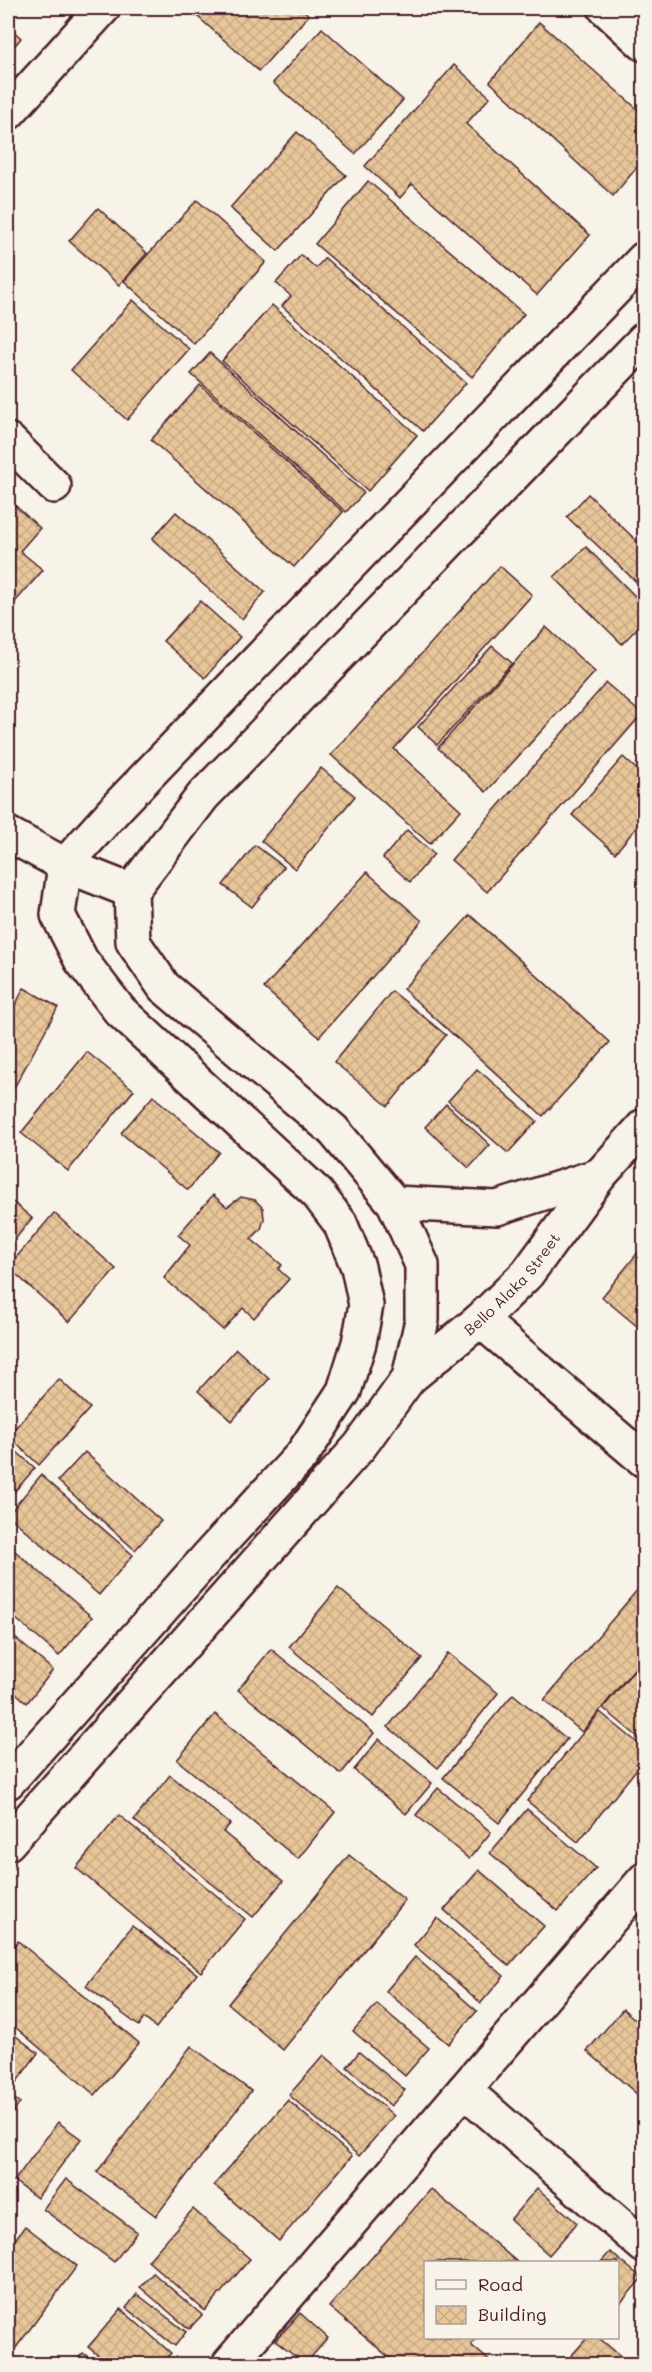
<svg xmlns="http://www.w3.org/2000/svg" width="652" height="2372" viewBox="0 0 652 2372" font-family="Mali,sans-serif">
<defs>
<pattern id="building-cross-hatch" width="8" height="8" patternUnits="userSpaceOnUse" patternTransform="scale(1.5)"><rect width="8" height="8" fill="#e7c699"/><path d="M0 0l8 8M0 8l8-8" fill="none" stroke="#c8aa84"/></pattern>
</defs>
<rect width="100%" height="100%" fill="#f7f3e8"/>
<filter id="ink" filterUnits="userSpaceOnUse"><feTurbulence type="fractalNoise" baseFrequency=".0167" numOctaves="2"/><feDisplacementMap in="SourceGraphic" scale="12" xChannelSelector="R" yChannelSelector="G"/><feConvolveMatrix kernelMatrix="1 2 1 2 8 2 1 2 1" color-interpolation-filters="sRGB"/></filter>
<g filter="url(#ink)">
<g fill="url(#building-cross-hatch)" stroke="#4a1f2b" stroke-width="1.5">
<path d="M188,8H300L309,15L259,71Z"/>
<path d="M539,22L644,115V159L613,196L490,82Z"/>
<path d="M8,26L21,38L8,54Z"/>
<path d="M322,28L403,100L355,154L273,83Z"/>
<path d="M454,65L490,97L466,124L590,235L537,295L412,184L400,198L365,166Z"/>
<path d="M297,132L346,175L278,251L230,208Z"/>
<path d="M368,181L524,314L472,377L315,244Z"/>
<path d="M197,200L266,262L194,344L124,281Z"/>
<path d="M98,208L147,253L119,285L69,241Z"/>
<path d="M301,255L316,268L325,258L466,383L423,431L282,306L291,296L276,283Z"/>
<path d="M133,300L189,349L127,420L71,370Z"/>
<path d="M272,305L417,435L368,491L222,361Z"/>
<path d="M210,353L364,493L346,512L191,374Z"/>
<path d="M200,385L343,512L294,567L151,440Z"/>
<path d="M588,494L644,548V589L567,517Z"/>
<path d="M8,499L40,528L20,551L43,570L8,610Z"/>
<path d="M176,512L265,592L242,619L152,539Z"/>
<path d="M586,547L644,605V621L622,644L554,577Z"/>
<path d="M500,566L532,595L394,749L461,810L430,844L331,755Z"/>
<path d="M200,601L240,637L205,678L163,641Z"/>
<path d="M546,627L595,672L486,792L438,748Z"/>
<path d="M492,646L512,663L437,745L418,727Z"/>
<path d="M606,683L642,714L487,892L451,860Z"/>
<path d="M623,757L644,776V819L615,853L572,815Z"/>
<path d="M321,768L355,796L295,869L261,841Z"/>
<path d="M407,830L434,854L410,882L383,858Z"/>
<path d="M255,845L284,867L252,907L223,885Z"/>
<path d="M367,872L422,921L319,1037L264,988Z"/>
<path d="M470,915L610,1042L543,1116L403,989Z"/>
<path d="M24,988L58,1007L8,1099V1019Z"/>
<path d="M392,991L446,1035L388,1106L334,1062Z"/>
<path d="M87,1052L134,1090L68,1171L21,1133Z"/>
<path d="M477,1069L537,1121L508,1153L448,1101Z"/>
<path d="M153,1096L219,1152L188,1190L121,1133Z"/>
<path d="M446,1104L490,1145L469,1168L425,1127Z"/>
<path d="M213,1195L227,1207L241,1197L255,1200L263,1208L264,1219L261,1229L251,1239L282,1265L278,1269L289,1279L254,1318L243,1308L223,1330L164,1278L190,1245L178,1235Z"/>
<path d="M8,1198L32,1218L8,1248Z"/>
<path d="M54,1213L116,1269L69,1322L8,1267Z"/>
<path d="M644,1245V1332L602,1297Z"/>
<path d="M236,1349L269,1379L232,1421L198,1391Z"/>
<path d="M59,1379L90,1408L39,1465L8,1436Z"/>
<path d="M8,1444L35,1468L8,1499Z"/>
<path d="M85,1452L161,1521L135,1550L58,1481Z"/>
<path d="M41,1475L133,1555L99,1595L8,1515Z"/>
<path d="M8,1545L92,1617L59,1656L8,1612Z"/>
<path d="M644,1582V1657L582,1732L544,1700Z"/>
<path d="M338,1588L422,1658L373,1717L289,1647Z"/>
<path d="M8,1632L53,1670L27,1703L8,1686Z"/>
<path d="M271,1649L374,1733L341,1774L238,1690Z"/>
<path d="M448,1653L498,1693L438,1768L388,1727Z"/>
<path d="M644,1658V1742L603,1708Z"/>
<path d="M513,1694L567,1739L499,1823L443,1778Z"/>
<path d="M600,1712L644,1748V1760L578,1842L527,1801Z"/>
<path d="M215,1714L335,1812L298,1859L177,1760Z"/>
<path d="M379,1739L432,1783L406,1814L354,1770Z"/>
<path d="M170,1775L230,1824L223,1832L283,1881L253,1917L134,1820Z"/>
<path d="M438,1788L491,1832L469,1859L416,1815Z"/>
<path d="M527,1809L596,1868L558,1911L490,1853Z"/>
<path d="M119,1815L245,1919L201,1972L76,1868Z"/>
<path d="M349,1855L405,1900L283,2050L228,2004Z"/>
<path d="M479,1870L544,1926L509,1966L444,1910Z"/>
<path d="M437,1918L504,1976L481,2003L414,1945Z"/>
<path d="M132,1926L197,1974L156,2028L144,2018L139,2026L86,1986Z"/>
<path d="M18,1941L139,2043L95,2095L8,2021V1953Z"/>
<path d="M415,1957L477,2011L448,2044L386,1991Z"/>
<path d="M377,2004L429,2048L405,2076L353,2031Z"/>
<path d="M623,2009L644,2027V2100L587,2051Z"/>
<path d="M8,2030L38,2053L12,2088L8,2084Z"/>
<path d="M191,2046L251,2091L156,2216L97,2172Z"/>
<path d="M359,2052L405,2090L391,2106L347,2067Z"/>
<path d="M324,2055L394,2116L359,2156L289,2095Z"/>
<path d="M8,2094L20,2103L8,2120Z"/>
<path d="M288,2100L352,2156L279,2241L214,2185Z"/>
<path d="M58,2122L81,2139L37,2198L14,2181Z"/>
<path d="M66,2179L137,2232L114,2262L43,2209Z"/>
<path d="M537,2188L577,2223L549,2255L510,2220Z"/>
<path d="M431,2189L517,2262H426V2338H477L471,2345L493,2364H397L329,2307Z"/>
<path d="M193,2209L250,2259L205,2311L148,2261Z"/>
<path d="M25,2226L77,2266L9,2357L8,2355V2249Z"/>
<path d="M610,2252L642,2278L618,2306V2262H601Z"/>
<path d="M153,2273L202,2315L189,2329L140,2287Z"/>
<path d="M137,2294L186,2332L175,2346L126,2308Z"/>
<path d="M121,2309L171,2353L161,2364H108L88,2347Z"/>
<path d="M300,2313L328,2338L305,2364L275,2341Z"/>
<path d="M587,2338H599L630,2364H564Z"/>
<path d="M83,2353L97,2364H73Z"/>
</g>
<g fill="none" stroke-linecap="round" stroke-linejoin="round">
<g stroke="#4a1f2b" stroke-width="38">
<g id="minor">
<path d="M605,8L644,44"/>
<path d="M8,113L103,8"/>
<path d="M8,440L54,486"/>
<path d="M8,834L65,865L131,891"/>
<path d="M394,1203L497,1208L600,1175"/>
<path d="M480,1320L644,1460"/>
<path id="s1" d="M409,1378L480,1320L527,1274L600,1175L644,1126"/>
<path d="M8,1782L213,1551L302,1455L344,1391L359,1343L366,1305L358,1267L340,1223L317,1193L120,1011L81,960L58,915L65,865L119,805L644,259"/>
<path d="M8,1843L360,1446L409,1378L422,1320V1265L394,1203L333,1130L164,987L133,942L131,891L203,796L644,340"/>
<path d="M464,2090L644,2246"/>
<path d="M229,2364L644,1880"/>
</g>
</g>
<use href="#minor" stroke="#f7f3e8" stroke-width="33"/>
</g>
</g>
<g text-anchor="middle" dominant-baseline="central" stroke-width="4.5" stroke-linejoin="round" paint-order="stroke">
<g font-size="15" fill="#4a1f2b" stroke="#f7f3e8">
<text stroke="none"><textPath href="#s1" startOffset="140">Bello Alaka Street</textPath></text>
</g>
</g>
<rect width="652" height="2372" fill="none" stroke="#f7f3e8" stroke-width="30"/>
<rect x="15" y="15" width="622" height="2342" fill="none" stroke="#4a1f2b" stroke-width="2" filter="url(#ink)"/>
<rect x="424" y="2261" width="195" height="78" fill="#f7f3e8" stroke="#b29e9c" stroke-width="1.5"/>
<rect x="436" y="2280" width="30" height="9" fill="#f7f3e8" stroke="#b29e9c" stroke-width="1.5"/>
<text x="478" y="2291" font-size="18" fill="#4a1f2b">Road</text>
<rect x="436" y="2306" width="30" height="18" fill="url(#building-cross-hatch)" stroke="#b29e9c" stroke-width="1.5"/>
<text x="478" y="2321" font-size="18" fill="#4a1f2b">Building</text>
</svg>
